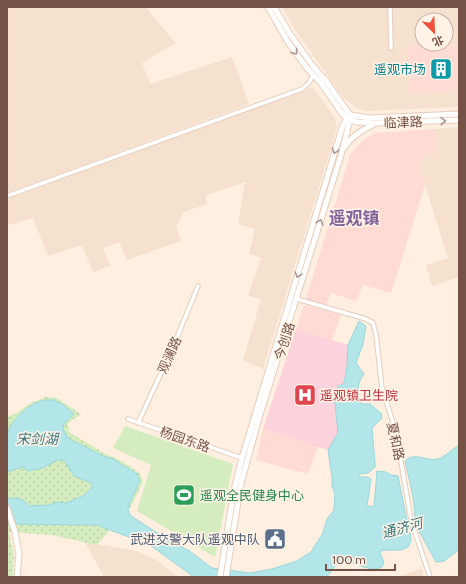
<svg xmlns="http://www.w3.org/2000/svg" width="466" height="584" viewBox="0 0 466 584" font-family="Cabin,'Noto Sans SC',sans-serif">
<defs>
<pattern id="green-dots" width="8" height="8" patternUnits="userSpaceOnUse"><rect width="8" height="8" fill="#d5ecbe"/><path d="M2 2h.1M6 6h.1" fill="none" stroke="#bacca5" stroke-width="1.8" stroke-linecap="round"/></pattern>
</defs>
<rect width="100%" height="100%" fill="#feefe0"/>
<g fill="#f6e0ce" fill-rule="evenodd">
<path d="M7,7H149L147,9L175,43L142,63L150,84L232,57L249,104L8,193Z"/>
<path d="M282,7H459V45L408,47L410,93L459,91V107L368,111L356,108L342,96L296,31ZM422,20H446V44H422Z"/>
<path d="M313,87L335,118L337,128L263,369L243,360L261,300L248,295L261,258L249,254L255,229L238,224L245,182L206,195L207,204L184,212L176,226L181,241L127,260L119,242L103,248L110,266L93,272L82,245L48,256L33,218L9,225L7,220V199Z"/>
<path d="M459,127V277L432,286L426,265L448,258L419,166L426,154L436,153L435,129Z"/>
<path d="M85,542L136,551L157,560L177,577H104Z"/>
<path d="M422,569L424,577H396Z"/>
</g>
<g fill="#ffdbd3">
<path d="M459,45V91L410,93L408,47Z"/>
<path d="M435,129L436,153L426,154L419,165L425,185L391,293L363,285L356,301L331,293L326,305L306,299L350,155L362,141L375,133Z"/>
<path d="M304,305L341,315L332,340L296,329Z"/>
<path d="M263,429L318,446L308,474L256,460Z"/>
</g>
<path fill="#fcd2dc" d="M296,329L348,345L347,367L344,383L337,388L335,403L338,433L328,450L263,429Z"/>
<path fill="url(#green-dots)" d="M45,397L57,398L81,414L68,423L69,432L104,453L122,461L140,473L143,482L132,505L97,545L52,535L9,532L14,554L13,577H7V417L17,413L29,404Z"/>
<path fill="#d5ecbe" d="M125,426L233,464L215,557L137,511L151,465L113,448Z"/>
<path fill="#b3e6e8" stroke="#99d7db" d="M359,321L366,326L363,344L356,363L364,374C357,383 356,394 361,404H370L381,413L382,418L372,428L375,463V467L368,473L359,474V477H367L371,479L367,506L374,507L377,471L386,472L391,475L398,476L407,521L411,524L414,523C418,511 408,475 405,461C414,451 427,462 438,459C443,458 454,448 459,445V550L444,561L436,562L419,531L417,529L410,531C410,535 412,540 410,544C407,552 390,550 383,550L380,553L384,562L382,567C369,574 353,559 342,562C333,564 333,572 326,577H194L150,545L97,525L7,524V499C15,497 24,498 29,506L49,505L57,502L66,503L83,496L92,488L91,483L74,476L64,460H58L42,468L28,471L22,467L7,472C7,463 5,439 8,432C13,417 36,397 53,400C61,402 68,409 74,414L64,424L63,429L68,438L103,456L113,459L137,474L140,481L130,502L128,510L131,516L162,536L191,552L212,568L250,573L272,569L297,561L311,552L323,533L327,519L334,510L335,494L332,486V477L328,450L338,433L335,403L337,388L344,383L347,367L348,345Z"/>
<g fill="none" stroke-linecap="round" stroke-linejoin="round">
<g stroke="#e4ccbe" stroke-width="5.5">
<g id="street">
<path d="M390,7L391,48"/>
<path d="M7,196L302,89L309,83L313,75"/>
<path d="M297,299L366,319L373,323L376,335L382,388L396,432L411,520L430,577"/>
<path d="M128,419L242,458"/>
<path d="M138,423L174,345L198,286"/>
</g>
</g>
<g stroke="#eaccbb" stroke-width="7">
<g id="secondary">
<path d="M268,7L288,42L306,67L321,83L341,112L347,119L357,122L375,123L459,120"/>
<path d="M350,115L370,118L459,114"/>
<path d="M345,147C351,136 364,129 374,124"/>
<path d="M7,508L15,532L19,554L17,577"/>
<path d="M220,577L234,490L242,458L343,125L350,115"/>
<path d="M226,577L241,483L259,418L341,155L350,120V115L326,81L312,65L290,34L274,7"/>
</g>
</g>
<use href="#street" stroke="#fff" stroke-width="3.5"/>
<use href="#secondary" stroke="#fff" stroke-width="5"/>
</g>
<defs><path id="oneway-chevron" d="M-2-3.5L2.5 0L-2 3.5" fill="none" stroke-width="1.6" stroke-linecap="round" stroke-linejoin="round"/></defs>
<g stroke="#ad9790">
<use href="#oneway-chevron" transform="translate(295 52) rotate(54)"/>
<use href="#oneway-chevron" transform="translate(443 121) rotate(-2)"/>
<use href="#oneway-chevron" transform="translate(335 151) rotate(107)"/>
<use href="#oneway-chevron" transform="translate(320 222) rotate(-73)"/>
<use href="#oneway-chevron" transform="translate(298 275) rotate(107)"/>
</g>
<defs>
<g id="building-square" transform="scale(1.15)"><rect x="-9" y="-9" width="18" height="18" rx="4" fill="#0f9aa8" stroke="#fff3e8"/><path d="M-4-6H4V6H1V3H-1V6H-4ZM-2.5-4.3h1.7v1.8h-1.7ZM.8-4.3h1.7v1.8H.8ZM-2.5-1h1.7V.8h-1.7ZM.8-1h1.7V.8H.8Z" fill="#fff"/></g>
<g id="hospital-square" transform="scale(1.15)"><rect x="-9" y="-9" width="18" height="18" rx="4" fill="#e0444e" stroke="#fff3e8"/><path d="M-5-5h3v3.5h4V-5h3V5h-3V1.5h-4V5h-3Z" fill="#fff"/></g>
<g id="stadium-square" transform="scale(1.15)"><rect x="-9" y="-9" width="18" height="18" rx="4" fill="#2e9e5b" stroke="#fff3e8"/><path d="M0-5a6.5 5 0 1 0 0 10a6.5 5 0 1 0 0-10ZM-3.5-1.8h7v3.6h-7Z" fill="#fff"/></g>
<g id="civic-square" transform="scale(1.15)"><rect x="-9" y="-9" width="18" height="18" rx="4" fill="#5c6f8a" stroke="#fff3e8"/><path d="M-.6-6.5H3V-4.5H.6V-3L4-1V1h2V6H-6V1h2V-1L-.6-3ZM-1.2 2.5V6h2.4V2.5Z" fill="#fff"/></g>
</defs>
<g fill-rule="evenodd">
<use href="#building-square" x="441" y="69"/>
<use href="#hospital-square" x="305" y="395"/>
<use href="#stadium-square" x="184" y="495"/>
<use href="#civic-square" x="275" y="539"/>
</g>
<g text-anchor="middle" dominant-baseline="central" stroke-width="3" stroke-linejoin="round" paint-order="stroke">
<g font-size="13" fill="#0d838f" stroke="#fff3e8" text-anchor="end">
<text x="426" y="69">遥观市场</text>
</g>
<g font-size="13" fill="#765246" stroke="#fff3e8">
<text transform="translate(403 122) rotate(-2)">临津路</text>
<text transform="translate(284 341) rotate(-72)">今创路</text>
<text transform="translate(169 355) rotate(-66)">观澜路</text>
<text transform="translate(185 439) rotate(19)">杨园东路</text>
<text transform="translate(396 441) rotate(78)">夏和路</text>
</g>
<g font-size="13" fill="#be3a42" stroke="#fff3e8" text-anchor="start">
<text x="320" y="395">遥观镇卫生院</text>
</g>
<g font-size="13" fill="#27864d" stroke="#fff3e8" text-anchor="start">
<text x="200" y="495">遥观全民健身中心</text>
</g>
<g font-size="13" fill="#4e5e75" stroke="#fff3e8" text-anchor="end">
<text x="260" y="539">武进交警大队遥观中队</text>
</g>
<g font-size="14" font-style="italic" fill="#39787d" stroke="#fff3e8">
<text x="37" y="439">宋剑湖</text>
<text transform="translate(402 528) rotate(-15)">通济河</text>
</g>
<g font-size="17" font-weight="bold" fill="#81619a" stroke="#fff3e8">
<text x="354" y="218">遥观镇</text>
</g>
</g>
<rect width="466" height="584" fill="none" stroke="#765246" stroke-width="16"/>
<g transform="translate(434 32) rotate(156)"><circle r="19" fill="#fff3e8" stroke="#c8b3a7"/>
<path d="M0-3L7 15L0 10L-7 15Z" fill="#f0513c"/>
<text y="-6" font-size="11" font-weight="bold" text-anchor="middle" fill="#765246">北</text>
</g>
<path d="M326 564v6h69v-6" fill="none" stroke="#765246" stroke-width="2"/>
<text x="332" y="564" font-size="12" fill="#765246" stroke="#fff3e8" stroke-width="3" paint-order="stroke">100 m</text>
</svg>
